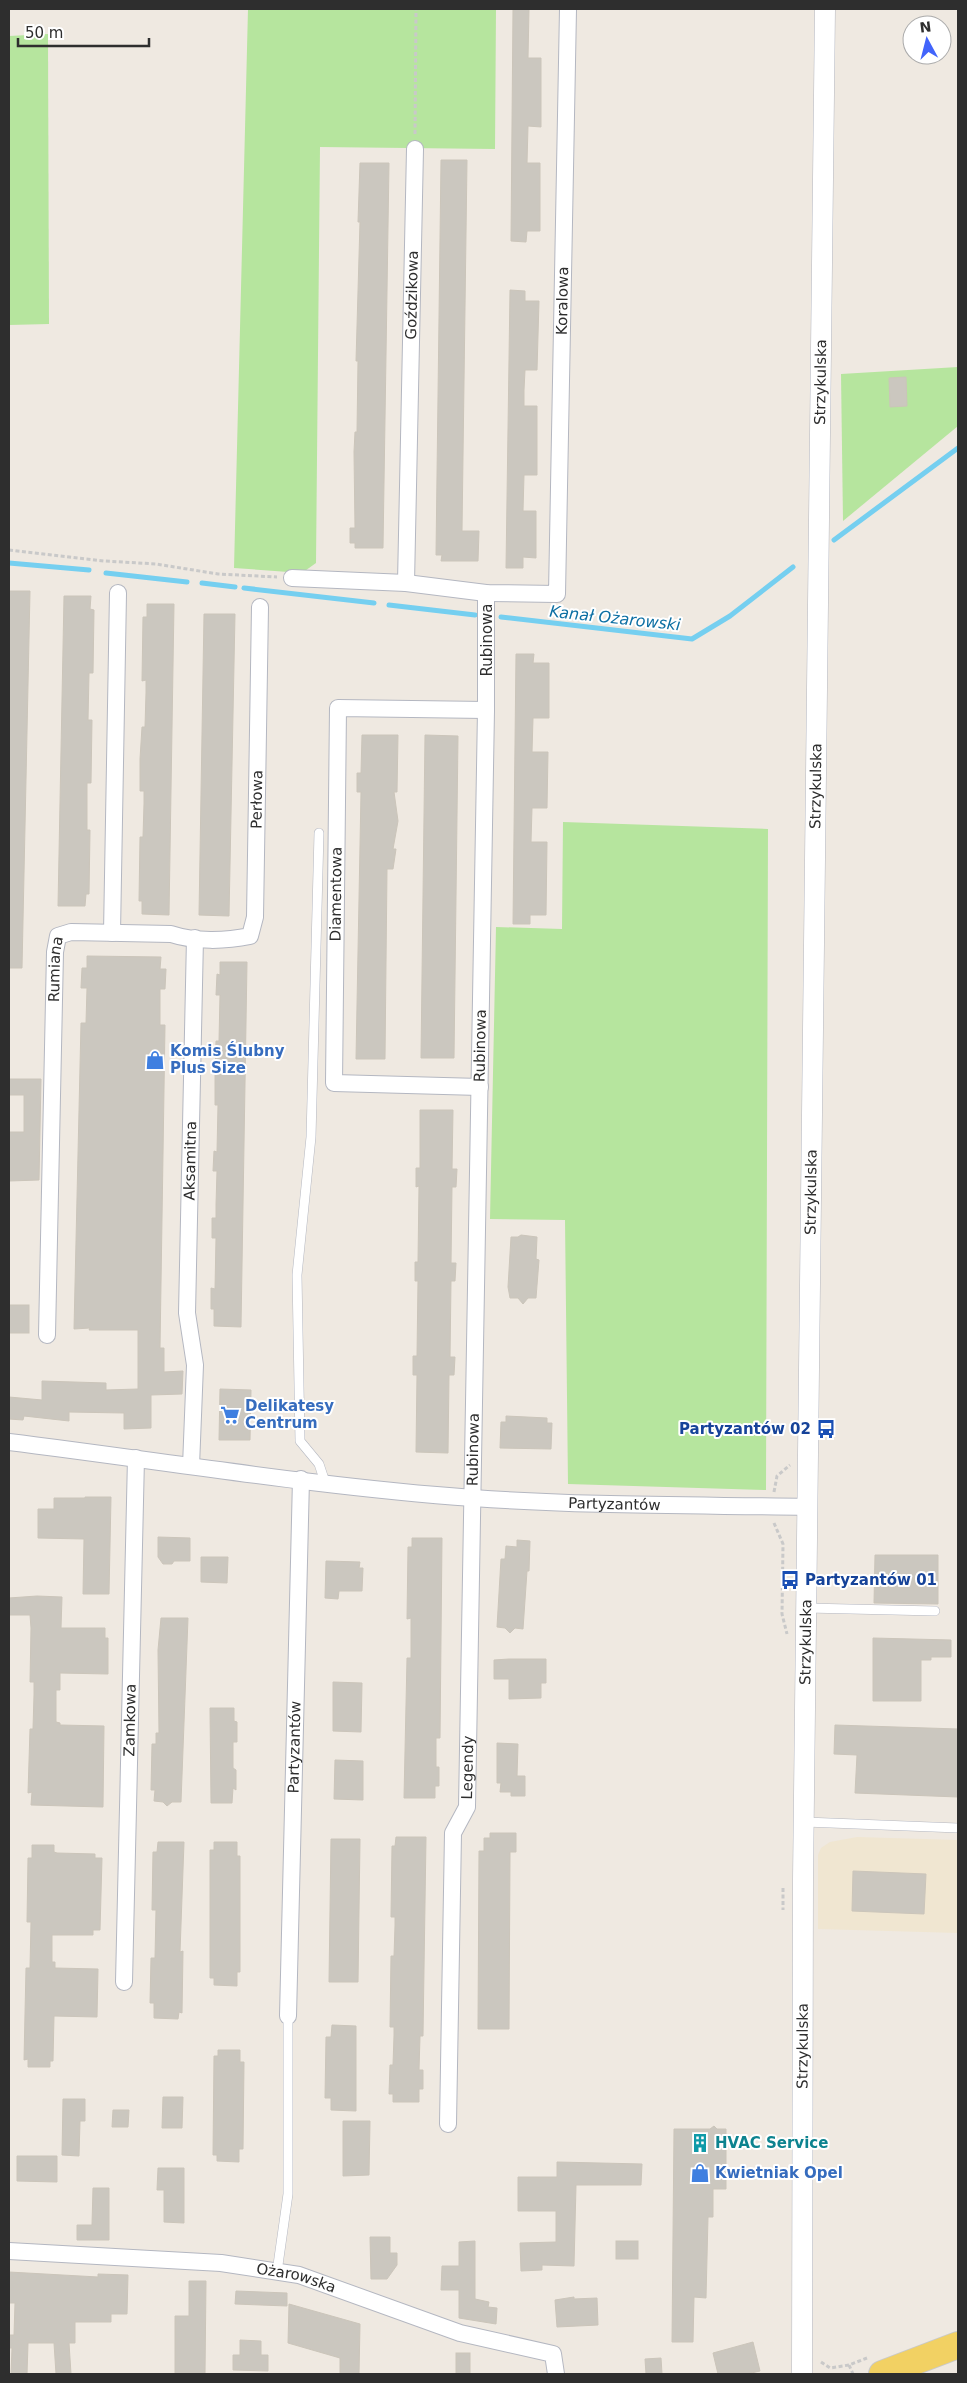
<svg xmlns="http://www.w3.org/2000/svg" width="967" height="2383" viewBox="0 0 967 2383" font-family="'DejaVu Sans',sans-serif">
<rect width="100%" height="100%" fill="#efe9e1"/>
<path fill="#f0e6d1" d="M857,1837L958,1840V1933L818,1929V1855L821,1848L830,1842Z"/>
<g fill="#b6e59e">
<path d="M248,9H496L495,149L320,147L316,563L302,573L234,568Z"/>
<path d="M48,34L49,324L9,325V36Z"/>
<path d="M958,367V426L843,521L841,374Z"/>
<path d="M563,822L768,829L766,1490L568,1484L565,1220L490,1219L496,927L562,929Z"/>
</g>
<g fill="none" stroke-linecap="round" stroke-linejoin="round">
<g stroke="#75cff0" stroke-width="5">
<path d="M834,540L958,448"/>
<path d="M9,563L89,570"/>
<path d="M106,573L187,582"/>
<path d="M202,583L235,587"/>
<path d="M244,588L374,603"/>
<path d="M389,605L475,615"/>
<path d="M501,617L692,639L730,616L793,567"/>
</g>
</g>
<g fill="#cbc7bf" stroke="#cbc5ba">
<path d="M513,9H529L528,58H541V127L528,126L527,163H540V231H527L526,242L511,241Z"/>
<path d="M441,160H467L462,531H479L478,561H441L442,555H436Z"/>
<path d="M360,163H389L383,548H355V543H350V528H355L354,452L355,432H357L358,361H356L360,222H358Z"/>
<path d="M510,290L525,291V301H539L537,370H525L524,390V406H537V475H524L523,511H536V558L523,557V568H506Z"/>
<path d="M906,377L907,406L890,407L889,378Z"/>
<path d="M9,591H30L22,968H9Z"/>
<path d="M64,596H91L90,609L94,610L93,673H89L88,720H92L91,783H87V830H90L89,894H86L85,906H58Z"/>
<path d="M147,604H174L169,915L142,914V901H139L140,837H143L144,804V791H140V759L142,727H145L146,693V680L142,681L143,617H147Z"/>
<path d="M204,614H235L229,916L199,915Z"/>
<path d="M516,654H534L533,663H549V718H533L532,752H548L547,808H532L531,842H547L546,915H530V924H513Z"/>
<path d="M362,735H398L397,792H394L398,821L393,849H396L393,869H387L385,1059H356L361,792H357V773H361Z"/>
<path d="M425,735L458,736L454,1058H421Z"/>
<path d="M87,956L161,957L160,969H166L165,989H160V1025H165L160,1348H164V1372L183,1371L182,1394L151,1395V1428L124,1429V1413L69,1412V1421L24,1416L23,1420L9,1419V1397L42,1400V1381L106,1383V1390L138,1389V1330H89L90,1328L74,1329L81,1023H86L87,988H81L82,968H87Z"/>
<path d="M220,962H247L241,1327L214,1326V1309H211V1288L215,1289L216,1238H212V1218H216V1205L217,1171H213L214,1151L217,1152L218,1105H215V1074L216,1041H219L220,995H216L217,974L220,975Z"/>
<path d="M9,1079H41L39,1180L9,1181V1132H24V1095H9Z"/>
<path d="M420,1110H453L452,1169H457L456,1187H452L451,1263H456L455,1281H451L450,1357H455L454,1375H449L448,1453L416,1452L417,1375H413V1356H417L418,1281H415V1262H418L419,1186L416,1187V1168H420Z"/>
<path d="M521,1235L537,1237L536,1259L539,1260L536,1298H528L523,1304L518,1298H510L508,1287L511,1237H518Z"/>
<rect x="9" y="1305" width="20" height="28"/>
<path d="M220,1389L251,1390L250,1440H219Z"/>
<path d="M506,1416L547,1418V1423H552L551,1449L500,1448L501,1422H506Z"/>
<path d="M85,1497H111L109,1594H83L84,1539L38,1538V1509H54V1498H85Z"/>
<path d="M158,1537L190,1538V1561H174L172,1564H163L158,1557Z"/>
<path d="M412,1538H442L440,1738H436V1767H439V1786H435V1798H404L407,1658H411V1618L407,1619L408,1547H412Z"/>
<path d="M517,1540L530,1541L529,1571H527L523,1629L515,1628L510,1633L505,1628L497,1627L501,1559H505L506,1546L517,1547Z"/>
<path d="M875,1555H938V1604L874,1603Z"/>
<path d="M201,1557H228L227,1583L201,1582Z"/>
<path d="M326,1561L360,1562L359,1568H363L362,1591H339L338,1599L325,1598Z"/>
<path d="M37,1596L62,1597L61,1628H105V1638H108V1674L60,1673V1690H56V1722L60,1723V1725L104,1726L103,1807L31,1805L32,1792L28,1793L30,1729H33L34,1695V1682H30L31,1628L30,1615H9V1598Z"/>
<path d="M161,1618H188L181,1802H172L167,1806L163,1802L154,1801L155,1790H151L152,1744H156V1733H159L158,1650Z"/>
<path d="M873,1638L951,1640V1657H931V1660H921V1701H873Z"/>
<path d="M509,1659H546V1683H541V1698L509,1699V1679H494V1660Z"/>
<path d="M333,1682L362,1683L361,1732L333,1731Z"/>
<path d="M210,1708H234V1721L237,1722V1742H233V1768L236,1770V1790L233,1788L232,1803H211Z"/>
<path d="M835,1725L958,1729V1797L855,1793L857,1755L834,1754Z"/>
<path d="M497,1743L518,1744L517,1776H525V1796H511V1792H500L501,1783H497Z"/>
<path d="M335,1760L363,1761V1800L334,1799Z"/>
<path d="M490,1833H516V1852H510L509,2029H478L479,1851H484V1838H490Z"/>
<path d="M396,1837H426L423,2036H420L419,2070H423V2089H419V2102H393V2094H389L390,2065H393L394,2036V2027H390L391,1956H394L395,1926V1917H391L392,1846H395Z"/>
<path d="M331,1839H360L358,1982H329Z"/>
<path d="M158,1842H184L180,1952L183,1951L182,2013L179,2012L178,2019L154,2018V2003H150L151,1958H155L156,1910H152L153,1852H157Z"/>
<path d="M214,1842H237V1856H240V1972H237V1986L214,1985V1978H210V1850H214Z"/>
<path d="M32,1845H54V1852L57,1853L95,1854V1858H102L100,1930H93V1935H52V1962H55V1968L98,1969L97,2017L54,2016L53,2061H50V2067H28V2059L24,2060L26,1968H30L31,1922H27L28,1858H32Z"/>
<path d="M853,1871L926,1874L924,1914L852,1911Z"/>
<path d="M332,2025L356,2026V2111L331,2110V2098H325L326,2037H331Z"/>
<path d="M218,2050H240V2062H244L243,2149H239V2162L217,2161V2155H213L214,2056H218Z"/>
<path d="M163,2097H183L182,2128H162Z"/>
<path d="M63,2099H85V2121H80L79,2156L62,2155Z"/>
<path d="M113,2110H129L128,2127H112Z"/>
<path d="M343,2121H370L369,2175L343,2176Z"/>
<path d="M714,2126L717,2129H726V2138L729,2141L726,2144V2189H713V2217H708L706,2298L694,2297L693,2342H672L674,2129H710Z"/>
<path d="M17,2156H57V2182L17,2181Z"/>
<path d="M557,2162L642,2164L641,2185H576L574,2266L542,2265V2270L521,2271L520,2243L556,2242V2211H518V2177H557Z"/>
<path d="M158,2168H184V2223L164,2222V2190H157Z"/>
<path d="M93,2188H109V2240H77V2225H92Z"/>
<path d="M370,2237H390V2253H397V2265L387,2279H371Z"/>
<path d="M475,2241V2299L489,2302L488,2307L497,2308L496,2324L459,2318V2290H441L442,2266H459V2242Z"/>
<rect x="616" y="2241" width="22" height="18"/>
<path d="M9,2272L98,2277V2274L128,2275L127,2314H111V2322H75V2343H69L71,2374H56L54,2343H28L27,2374H11L12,2348H9V2335H14L15,2303H9Z"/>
<path d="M189,2281H206L205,2374H175V2316H189Z"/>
<path d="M236,2291L287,2293V2306L235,2304Z"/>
<path d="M574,2297V2299L597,2298L598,2325L557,2327L555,2300Z"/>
<path d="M289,2304L360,2324L359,2374H340V2358L288,2343Z"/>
<path d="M240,2340L261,2341V2355H268V2371L233,2370V2355H240Z"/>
<path d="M753,2342L760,2371L747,2374H718L713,2353Z"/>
<rect x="456" y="2353" width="14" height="21"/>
<path d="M661,2358L662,2374H646L645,2359Z"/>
</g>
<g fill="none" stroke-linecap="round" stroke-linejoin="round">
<g stroke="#b4b7c1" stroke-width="10">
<g id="service">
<path d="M319,833L311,1137L297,1275L300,1441L319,1464L325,1482"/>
<path d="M807,1608L935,1611"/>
<path d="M805,1822L958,1828"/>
<path d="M277,2272L288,2194V2016"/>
</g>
</g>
<g stroke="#b4b7c1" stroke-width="18">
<g id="minor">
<path id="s1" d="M292,578L406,583L486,593L557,594L568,9"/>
<path id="s2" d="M406,583L415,149"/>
<path d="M112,933L118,593"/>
<path id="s3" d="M480,1087L334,1083L338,708L486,710"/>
<path id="s4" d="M47,1335L55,952L58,936L71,932L171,934C195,942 226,941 250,936L255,917L260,607"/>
<path id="s5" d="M9,1442C163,1461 318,1487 473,1498C585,1506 696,1505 808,1507"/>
<path id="s6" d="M191,1466L195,1365L187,1313L195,938"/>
<path id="s7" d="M124,1982L136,1458"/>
<path id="s8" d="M288,2016L301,1479"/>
<path id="s9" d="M448,2124L453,1833L467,1807L486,710V593"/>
<path id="s10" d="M9,2251L221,2263L299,2275L460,2333L553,2354L556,2374"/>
</g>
</g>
<g stroke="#b4b7c1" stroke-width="21">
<g id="tertiary">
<path id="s11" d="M802,2374L803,1879L825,9"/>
</g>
</g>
<g stroke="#c9c9c9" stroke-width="28">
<path id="primary" d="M882,2374L958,2345"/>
</g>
<g stroke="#c9c9c9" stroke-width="3" stroke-dasharray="4 2.5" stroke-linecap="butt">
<path d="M415,134L416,9"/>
<path d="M9,550L104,561L156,564L218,574L277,577"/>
<path d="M774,1492L777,1476L790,1465"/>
<path d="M774,1523L783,1544L782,1614L787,1634"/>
<path d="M783,1888V1910"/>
<path d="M821,2362L830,2368L849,2365L867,2358"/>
<path d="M849,2365L853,2374"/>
</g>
<use href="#service" stroke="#fff" stroke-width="9"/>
<use href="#minor" stroke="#fff" stroke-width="16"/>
<use href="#tertiary" stroke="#fff" stroke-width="20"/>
<use href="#primary" stroke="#f2d163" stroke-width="26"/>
</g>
<defs>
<g id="shop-bare" transform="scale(1.5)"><path d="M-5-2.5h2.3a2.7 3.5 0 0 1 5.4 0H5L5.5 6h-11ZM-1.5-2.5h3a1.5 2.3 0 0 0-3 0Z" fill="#3f7fe0" stroke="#fff" stroke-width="2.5" paint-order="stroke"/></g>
<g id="supermarket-bare" transform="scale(1.5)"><path d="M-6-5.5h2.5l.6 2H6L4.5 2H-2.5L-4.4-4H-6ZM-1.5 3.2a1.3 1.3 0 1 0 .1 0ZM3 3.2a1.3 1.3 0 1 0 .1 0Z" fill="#3f7fe0" stroke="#fff" stroke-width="2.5" paint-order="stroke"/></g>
<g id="bus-bare" transform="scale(1.5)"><path d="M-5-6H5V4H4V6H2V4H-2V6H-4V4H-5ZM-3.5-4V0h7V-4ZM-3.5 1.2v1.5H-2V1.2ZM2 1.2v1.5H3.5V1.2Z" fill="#1a4fb4" stroke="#fff" stroke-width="2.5" paint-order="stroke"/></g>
<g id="building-bare" transform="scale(1.5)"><path d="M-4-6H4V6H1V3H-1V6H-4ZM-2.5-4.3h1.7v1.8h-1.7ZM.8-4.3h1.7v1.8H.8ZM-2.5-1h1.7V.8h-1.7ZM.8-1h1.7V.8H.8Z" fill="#0f9aa8" stroke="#fff" stroke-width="2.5" paint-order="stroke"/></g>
</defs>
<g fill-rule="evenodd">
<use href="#shop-bare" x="155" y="1060"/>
<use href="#supermarket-bare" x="230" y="1415"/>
<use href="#bus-bare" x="826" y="1429"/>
<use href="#bus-bare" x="790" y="1580"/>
<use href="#building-bare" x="700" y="2143"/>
<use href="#shop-bare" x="700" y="2173"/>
</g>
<g text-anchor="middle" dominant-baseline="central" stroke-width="4" stroke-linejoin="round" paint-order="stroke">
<g font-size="15" fill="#2e2e2e" stroke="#fff">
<text stroke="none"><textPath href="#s2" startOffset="288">Goździkowa</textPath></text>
<text stroke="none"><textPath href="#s1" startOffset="559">Koralowa</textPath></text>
<text stroke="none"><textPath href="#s11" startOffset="1992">Strzykulska</textPath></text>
<text transform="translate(487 640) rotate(-90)">Rubinowa</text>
<text stroke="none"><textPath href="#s11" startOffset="1588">Strzykulska</textPath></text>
<text stroke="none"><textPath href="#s4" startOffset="730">Perłowa</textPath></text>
<text stroke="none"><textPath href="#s3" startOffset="335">Diamentowa</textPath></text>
<text stroke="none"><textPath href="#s4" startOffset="366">Rumiana</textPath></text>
<text stroke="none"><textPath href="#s9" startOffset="1082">Rubinowa</textPath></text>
<text stroke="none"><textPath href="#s6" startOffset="306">Aksamitna</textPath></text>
<text stroke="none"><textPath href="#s11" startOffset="1182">Strzykulska</textPath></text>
<text stroke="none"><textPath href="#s9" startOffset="678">Rubinowa</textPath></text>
<text stroke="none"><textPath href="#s5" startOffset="609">Partyzantów</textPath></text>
<text stroke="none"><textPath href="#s11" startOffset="732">Strzykulska</textPath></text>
<text stroke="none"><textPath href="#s7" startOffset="262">Zamkowa</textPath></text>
<text stroke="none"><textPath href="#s8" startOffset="269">Partyzantów</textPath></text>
<text stroke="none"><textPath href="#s9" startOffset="360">Legendy</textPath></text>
<text stroke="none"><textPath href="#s11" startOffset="328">Strzykulska</textPath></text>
<text stroke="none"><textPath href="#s10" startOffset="289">Ożarowska</textPath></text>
</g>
<g font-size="15" font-weight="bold" fill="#366cbe" stroke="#fff" text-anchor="start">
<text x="170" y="1051">Komis Ślubny<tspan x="170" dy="17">Plus Size</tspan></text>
<text x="245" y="1406">Delikatesy<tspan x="245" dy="17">Centrum</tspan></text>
<text x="715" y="2173">Kwietniak Opel</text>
</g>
<g font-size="15" font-weight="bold" fill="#164399" stroke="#fff" text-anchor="end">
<text x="811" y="1429">Partyzantów 02</text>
<text x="805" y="1580" text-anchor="start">Partyzantów 01</text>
</g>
<g font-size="15" font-weight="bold" fill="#0d838f" stroke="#fff" text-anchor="start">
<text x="715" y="2143">HVAC Service</text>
</g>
<g font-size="16" font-style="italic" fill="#0d6fa3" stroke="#fff">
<text transform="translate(615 618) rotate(6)">Kanał Ożarowski</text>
</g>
</g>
<rect width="967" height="2383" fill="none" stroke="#2e2e2e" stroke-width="20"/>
<g transform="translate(927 40) rotate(353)"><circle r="24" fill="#ffffff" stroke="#ababab"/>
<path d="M0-4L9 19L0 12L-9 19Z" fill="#4264fb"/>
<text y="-8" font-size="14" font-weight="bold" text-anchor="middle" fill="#2e2e2e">N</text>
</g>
<path d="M18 38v8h131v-8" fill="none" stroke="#2e2e2e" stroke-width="2.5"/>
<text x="25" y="38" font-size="15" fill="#2e2e2e" stroke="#ffffff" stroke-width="4" paint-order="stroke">50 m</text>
</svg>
